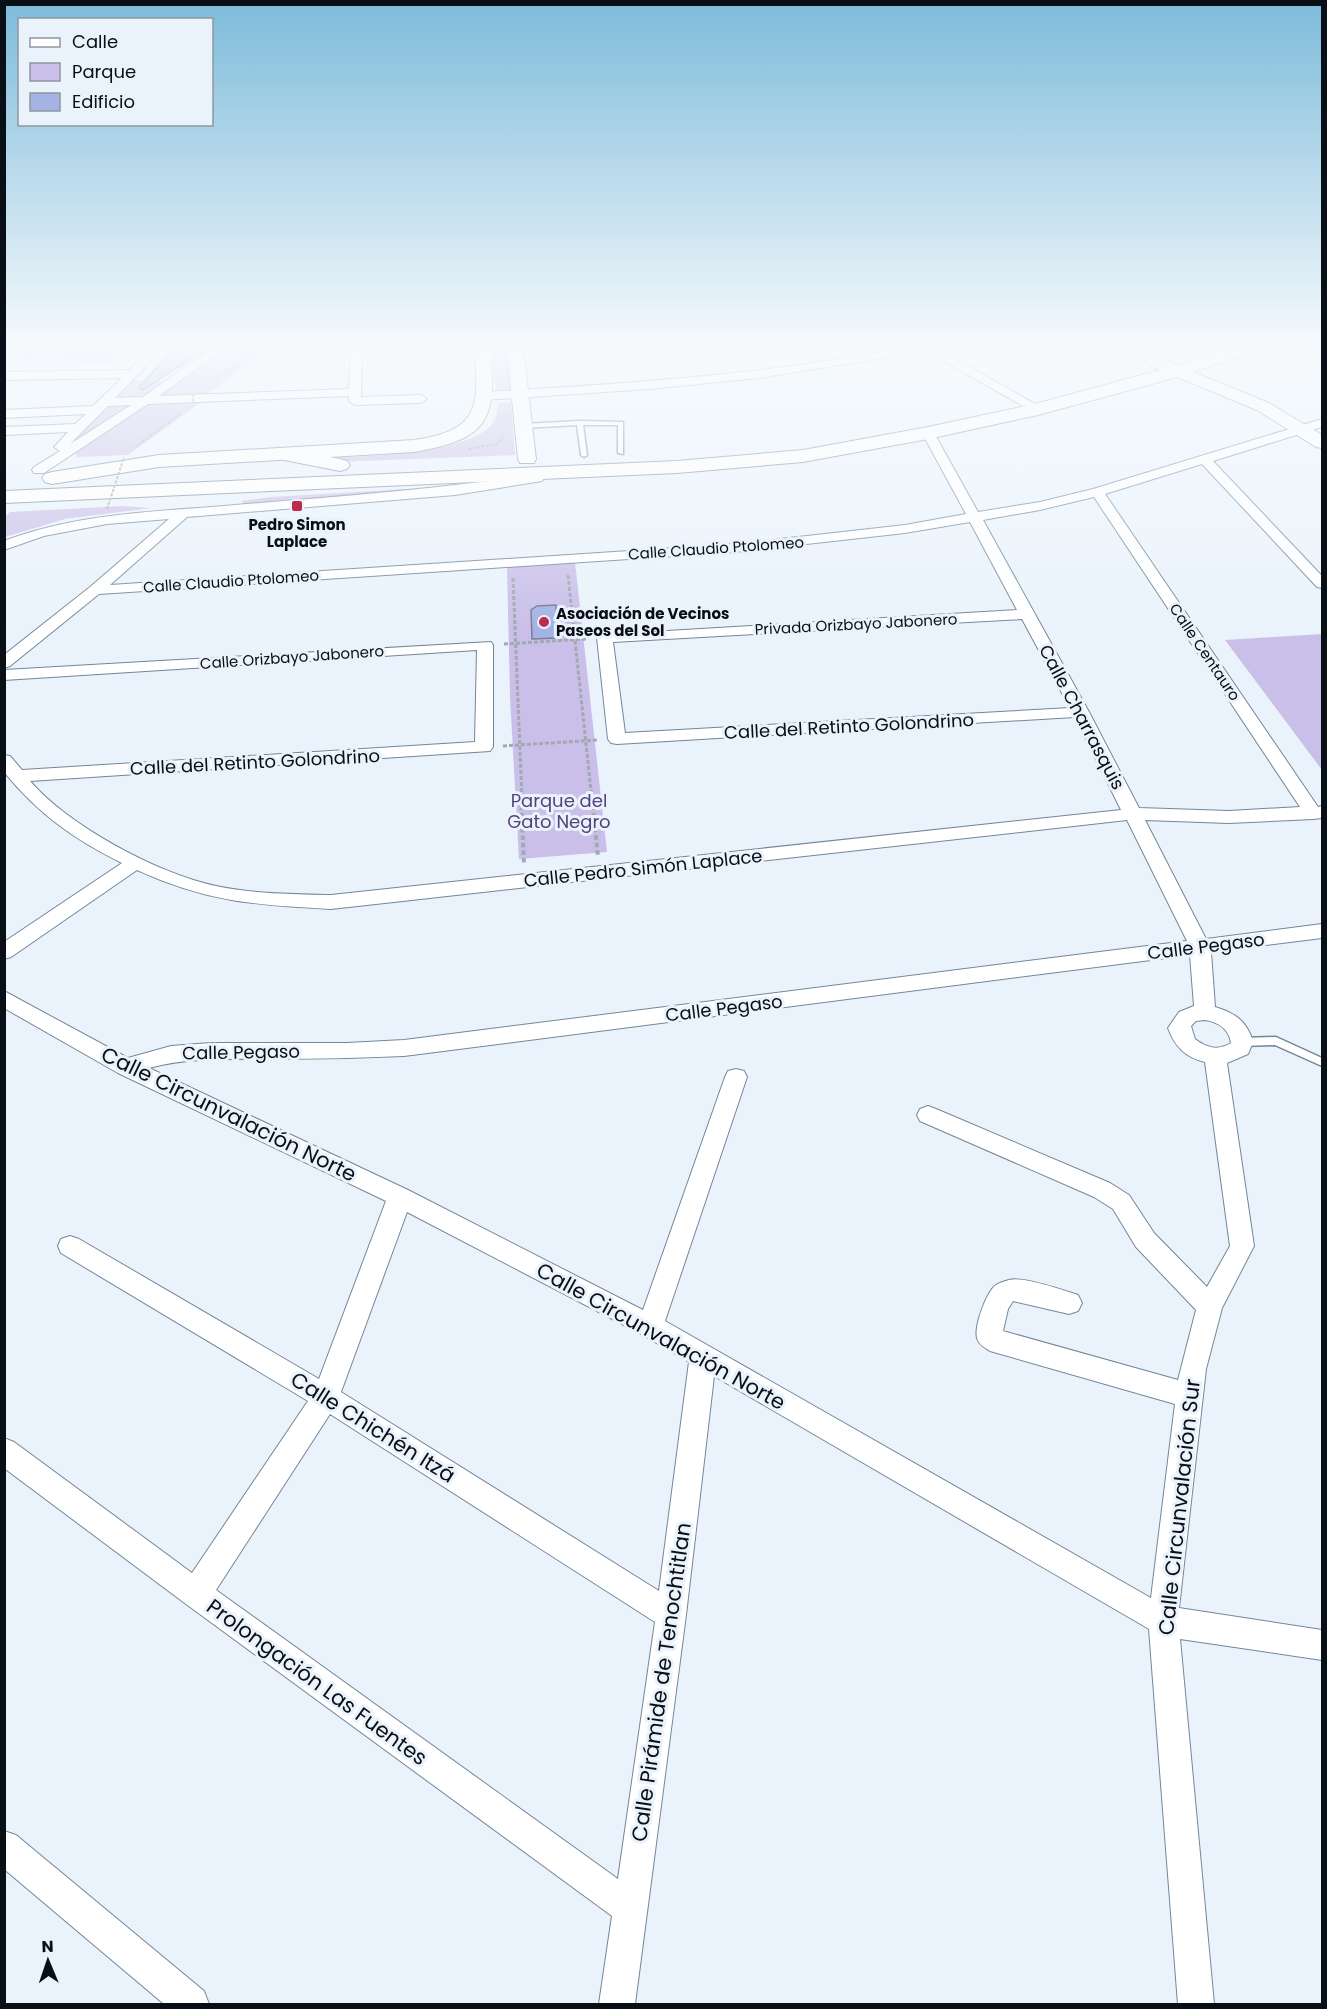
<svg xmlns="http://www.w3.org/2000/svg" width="1327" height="2009" viewBox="0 0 1327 2009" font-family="Poppins,sans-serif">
<rect width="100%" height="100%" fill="#eaf3fb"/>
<g fill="#cabfe9">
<path d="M5,348H155L81,349L89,352H119L111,363L11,360L14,352L5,351Z"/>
<path d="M230,348H272L202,397L154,399Z"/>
<path d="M492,348H506L510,389L496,390Z"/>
<path d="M133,380L166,381L139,400H113Z"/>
<path d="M511,402L515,455L336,462L321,459C357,456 475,455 494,421C497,416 497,408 498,403Z"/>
<path d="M200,403L128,455L77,457L75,452L146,405Z"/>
<path d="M129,406L82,439L78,438L108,407Z"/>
<path d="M426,488V490L243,505L242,501L271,497Z"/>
<path d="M123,506L151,508L65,519L5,537V517L10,512Z"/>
<path d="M575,562L607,852L519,859L510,697L507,567Z"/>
<path d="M1322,634V770L1225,640Z"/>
</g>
<g fill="#a4b3e3" stroke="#767d94" stroke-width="1.5">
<path d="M174,348H209L142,390L139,387Z"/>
<path d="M556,605L558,638L532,639L531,610L537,606Z"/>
</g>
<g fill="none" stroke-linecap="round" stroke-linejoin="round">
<g stroke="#728799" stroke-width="3">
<g id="lane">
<path d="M580,421L623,422V454L618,453V425H583L587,455L584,457L581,455L577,425L524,428L521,426L524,424Z"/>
<path d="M1276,1037L1322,1058V1066L1275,1045L1242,1046L1238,1045L1237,1042L1238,1039L1242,1038Z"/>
</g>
</g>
<g stroke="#728799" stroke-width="2">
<g id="street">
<path d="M152,348H164L115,398L143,397L212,348H225L159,396L349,389L351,348H362L361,397L421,395L427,399L421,403L355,405L349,401V396L148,404L44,473H34L32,470L34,467L60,451L54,447L68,432L4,435V427L75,424L86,414L4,418V410L93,406L122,378L4,380V372L129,370ZM131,405L70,444L108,406Z"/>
<path d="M906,348H936L1044,409L1038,413L1034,412L925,351L759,378L649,389L484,400L478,396L484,392C626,384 767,374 906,348Z"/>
<path d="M1322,419V427L1213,461L1322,576V588L1317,587L1202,464L1105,494L1318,807L1322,806V818L1313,819L1229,823L1145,820L1206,939L1322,924V938L1211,952L1215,1007C1235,1013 1247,1021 1253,1042L1248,1054L1227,1063L1254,1246L1222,1308L1206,1369L1179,1608L1322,1630V1660L1180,1639L1214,2004H1178L1149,1629L714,1376L686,1615L635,2004H599L612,1916L186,1604L4,1468V1438L14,1442L192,1573L308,1401L61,1253L58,1246L61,1239L70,1236L79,1239L319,1379L386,1201L118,1073L4,1008V991L128,1058L171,1046L211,1043H347L404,1040L1187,941L1127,820L331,909C255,905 207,902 137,870L11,957L4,959V942L122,863C73,839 39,814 4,772V755L10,756L22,770L475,742L477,650L4,680V670L491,642L493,645V747L490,751L30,781C70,827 157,873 216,886C254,894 293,894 331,895L1121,810L1075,717L617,744L611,743L608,739L597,638L599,635L1017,610L970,522L905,533L735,552L99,594L10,666L4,668V655L90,587L169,519L107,524L44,536L4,550V541C75,514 150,512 224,506C329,497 433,490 537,474L542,475L544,478L542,481L455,495L187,517L110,585L735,544L905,525L966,514L922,433L928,429L934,433L978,512L1040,502L1093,489ZM1094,497L1300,807L1229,811L1139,808L1089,712L983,520L1040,510ZM1022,619L1070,708L625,733L613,642ZM1190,955L1194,1006L1179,1012L1168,1028C1175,1047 1185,1057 1205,1062L1230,1246L1207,1287L1154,1233L1129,1195L1110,1183L936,1109L928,1106L920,1109L917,1115L920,1121L1094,1197L1113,1209L1136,1247L1196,1310L1178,1380L1003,1331L1008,1309L1013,1301L1069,1314L1078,1311L1082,1303L1078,1295C1063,1290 1023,1276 1009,1280C1005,1281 999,1283 996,1285C986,1292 974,1327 977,1338C979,1345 984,1347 990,1351L1175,1404L1151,1598L665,1321L747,1077L744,1071L736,1069L728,1071L725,1077L643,1310L408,1190L149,1068C190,1057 232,1059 274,1059C317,1059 361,1058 404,1056ZM1205,1020C1218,1022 1229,1029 1231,1043C1218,1051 1207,1048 1195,1039L1191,1026L1196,1021ZM407,1212L641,1334L689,1362L659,1591L341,1392ZM330,1414L655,1622L618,1879L216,1590Z"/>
<path d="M4,1831L16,1835L204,1991L209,2004H164L4,1869Z"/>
</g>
</g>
<g stroke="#728799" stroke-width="2">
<g id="secondary">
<path d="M475,348H491C496,420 490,439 414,452L159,467L52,484L45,482L42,478L45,474L52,472L159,455L414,440C481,430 478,407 475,348Z"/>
<path d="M507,348H523L536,459L534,463H520L518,459Z"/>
<path d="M1154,356L1269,403L1322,435V448L1316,447L1257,410L1148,365L1146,361L1148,357Z"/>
</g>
</g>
<g stroke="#728799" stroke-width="2">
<g id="primary">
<path d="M1229,348H1254L1251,352L1185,375L1038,415L928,439L803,462L677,473L4,503V491L677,461L803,450L928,427L1035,404L1171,367Z"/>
<path d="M281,448L340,459L347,461L350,465L347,469L340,471L274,458L271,454L274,450Z"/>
</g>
</g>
<g stroke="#a1a9b1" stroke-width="2" stroke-dasharray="3 1.5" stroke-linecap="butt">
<path d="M17,348H23L27,354L25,359"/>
<path d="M81,348L69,354L105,355L102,360"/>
<path d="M214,381L266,348"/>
<path d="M135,447L180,414"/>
<path d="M468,449L497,444L504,435"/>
</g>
<g stroke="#a1a9b1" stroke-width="3" stroke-dasharray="4 2" stroke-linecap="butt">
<path d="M568,575L592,800"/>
<path d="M513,578L522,800"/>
<path d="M504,644L586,639"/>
<path d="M503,746L597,740"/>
</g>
<g stroke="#a1a9b1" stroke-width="4" stroke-dasharray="4.5 3" stroke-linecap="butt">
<path d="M521,798L524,865"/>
<path d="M592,798L598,857"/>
</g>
<use href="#lane" fill="#fff" fill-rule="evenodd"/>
<use href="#street" fill="#fff" fill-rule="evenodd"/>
<use href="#secondary" fill="#fff" fill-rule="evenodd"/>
<use href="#primary" fill="#fff" fill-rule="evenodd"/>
<g stroke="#a1a9b1" stroke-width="2" stroke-dasharray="3 1.5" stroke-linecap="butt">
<path d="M193,394V404"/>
<path d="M107,509L124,457"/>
</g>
</g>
<linearGradient id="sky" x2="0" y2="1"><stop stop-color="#7dbbda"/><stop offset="0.55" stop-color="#f6fafd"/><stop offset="1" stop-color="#f6fafd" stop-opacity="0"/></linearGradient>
<rect width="1327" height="629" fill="url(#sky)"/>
<g fill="#bd2c4c" stroke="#eaf3fb" stroke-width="2">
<rect x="291" y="500" width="12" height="12" rx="3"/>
<circle cx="544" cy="622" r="6"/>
</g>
<g text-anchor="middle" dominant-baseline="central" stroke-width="6" stroke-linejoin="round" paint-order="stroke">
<g font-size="15" font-weight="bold" fill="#080f16" stroke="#eaf3fb">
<text x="297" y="524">Pedro Simon<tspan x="297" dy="17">Laplace</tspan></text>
<text x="556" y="613" text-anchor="start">Asociación de Vecinos<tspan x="556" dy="17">Paseos del Sol</tspan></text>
</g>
<g font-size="15" fill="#080f16" stroke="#eaf3fb">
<text transform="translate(716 548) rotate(-4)">Calle Claudio Ptolomeo</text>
<text transform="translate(231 581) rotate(-4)">Calle Claudio Ptolomeo</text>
<text transform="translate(856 624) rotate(-3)">Privada Orizbayo Jabonero</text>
<text transform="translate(1205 652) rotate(56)">Calle Centauro</text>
<text transform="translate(292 657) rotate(-4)">Calle Orizbayo Jabonero</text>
</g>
<g font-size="18" fill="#080f16" stroke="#eaf3fb">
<text transform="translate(1082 717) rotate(62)">Calle Charrasquis</text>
<text transform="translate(849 726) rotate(-3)">Calle del Retinto Golondrino</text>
<text transform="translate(255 762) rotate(-3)">Calle del Retinto Golondrino</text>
<text transform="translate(643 868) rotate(-6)">Calle Pedro Simón Laplace</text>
<text transform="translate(1206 946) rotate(-7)">Calle Pegaso</text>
<text transform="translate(724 1008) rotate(-7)">Calle Pegaso</text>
<text transform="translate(241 1052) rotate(-1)">Calle Pegaso</text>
</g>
<g font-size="18" fill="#55417e" stroke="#eaf3fb">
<text x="559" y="800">Parque del<tspan x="559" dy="21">Gato Negro</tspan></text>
</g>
<g font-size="21" fill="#080f16" stroke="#eaf3fb">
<text transform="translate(229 1114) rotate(26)">Calle Circunvalación Norte</text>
<text transform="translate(661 1336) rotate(29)">Calle Circunvalación Norte</text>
<text transform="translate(373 1427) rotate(32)">Calle Chichén Itzá</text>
<text transform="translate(1179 1507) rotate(-84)">Calle Circunvalación Sur</text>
<text transform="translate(317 1682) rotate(36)">Prolongación Las Fuentes</text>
<text transform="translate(661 1682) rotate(-82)">Calle Pirámide de Tenochtitlan</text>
</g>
</g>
<rect width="1327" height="2009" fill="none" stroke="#080f16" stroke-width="12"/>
<rect x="18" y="18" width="195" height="108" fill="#eaf3fb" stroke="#90989f" stroke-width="1.5"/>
<rect x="30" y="38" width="30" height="9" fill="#ffffff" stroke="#90989f" stroke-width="1.5"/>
<text x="72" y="48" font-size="18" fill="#080f16">Calle</text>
<rect x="30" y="63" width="30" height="18" fill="#cabfe9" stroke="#90989f" stroke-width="1.5"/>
<text x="72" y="78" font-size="18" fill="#080f16">Parque</text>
<rect x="30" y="93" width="30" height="18" fill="#a4b3e3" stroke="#90989f" stroke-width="1.5"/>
<text x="72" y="108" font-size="18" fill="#080f16">Edificio</text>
<g transform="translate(48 1961) rotate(358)" stroke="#eaf3fb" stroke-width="4.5" paint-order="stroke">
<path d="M0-4.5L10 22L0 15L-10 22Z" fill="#080f16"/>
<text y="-9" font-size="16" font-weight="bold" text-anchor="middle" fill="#080f16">N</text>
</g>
</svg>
